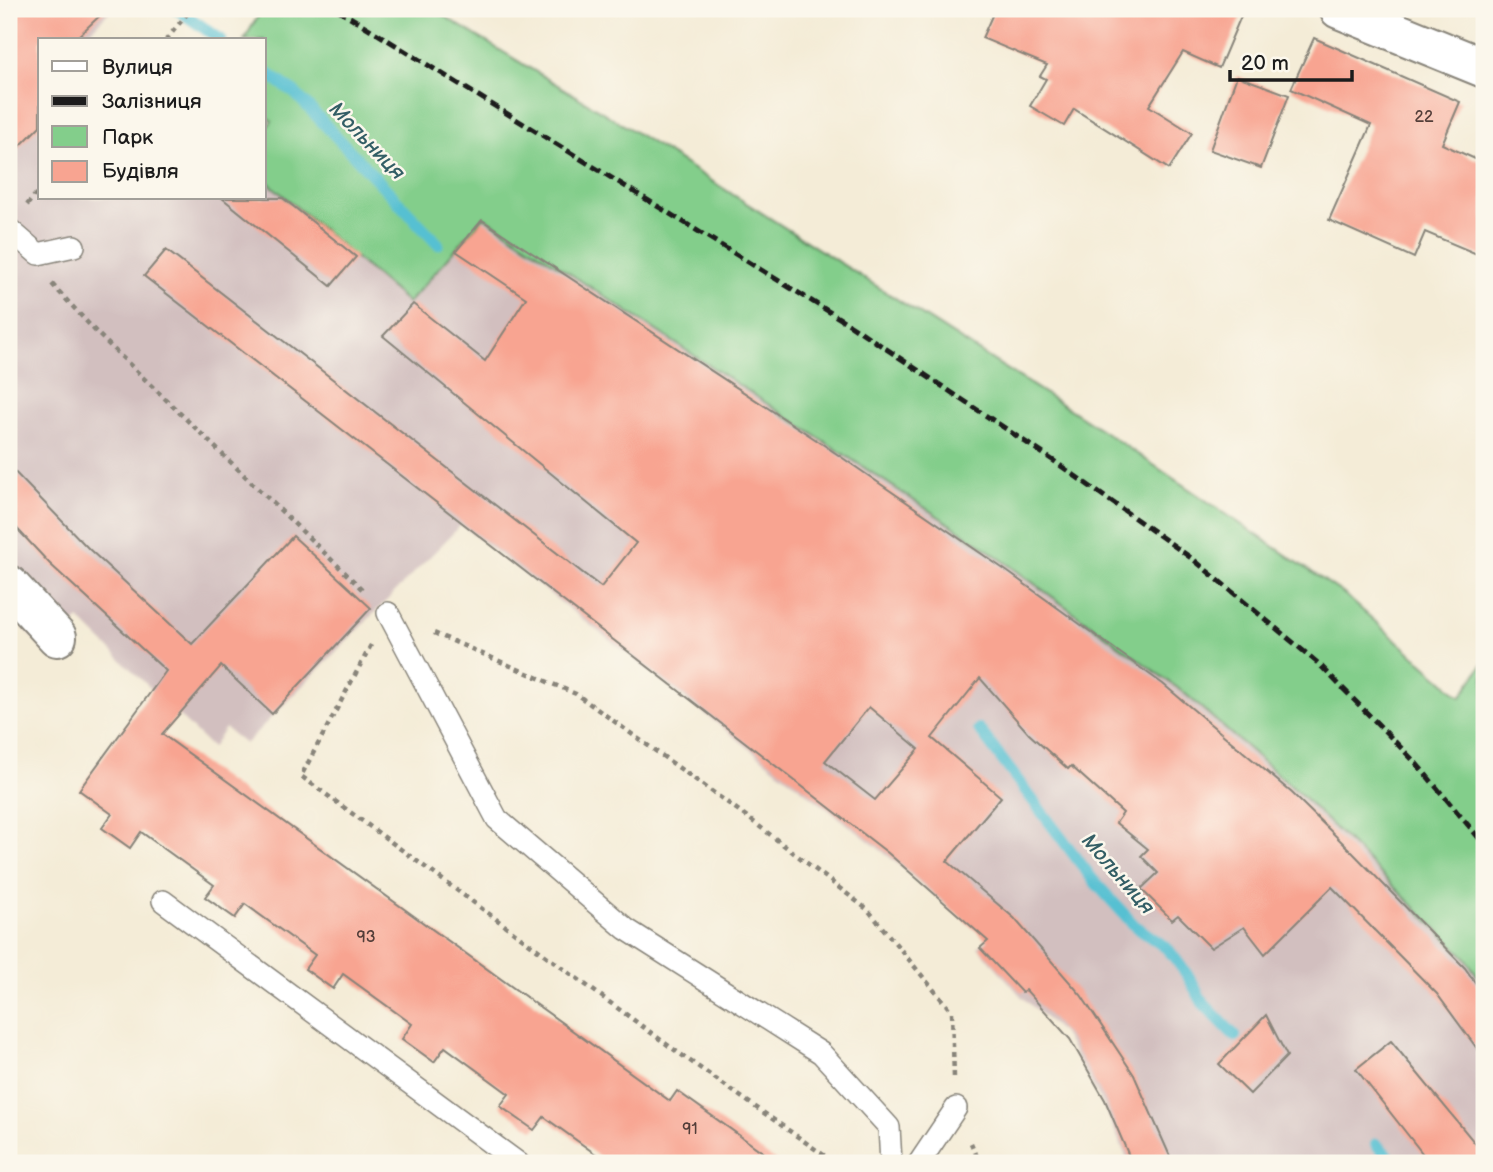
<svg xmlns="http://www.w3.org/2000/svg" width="1493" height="1172" viewBox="0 0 1493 1172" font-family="'Balsamiq Sans',sans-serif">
<rect width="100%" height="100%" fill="#fbf7ec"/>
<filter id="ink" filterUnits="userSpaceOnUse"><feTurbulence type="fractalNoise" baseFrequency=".0143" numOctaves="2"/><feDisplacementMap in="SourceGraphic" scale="14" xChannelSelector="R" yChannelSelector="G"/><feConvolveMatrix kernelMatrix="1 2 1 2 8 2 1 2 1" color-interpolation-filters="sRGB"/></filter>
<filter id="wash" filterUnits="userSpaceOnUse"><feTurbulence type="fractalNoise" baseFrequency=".00686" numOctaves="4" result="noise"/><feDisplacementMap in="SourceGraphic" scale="28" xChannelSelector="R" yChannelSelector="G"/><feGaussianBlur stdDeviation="1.57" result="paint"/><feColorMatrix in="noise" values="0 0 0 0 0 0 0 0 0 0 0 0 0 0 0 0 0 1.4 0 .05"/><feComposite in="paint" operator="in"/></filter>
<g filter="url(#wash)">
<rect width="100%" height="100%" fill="#f4ecd7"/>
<path fill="#d2bfbf" d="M9,9H108L110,11L81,40H40V198H264V179L408,303L483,217L980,544L1183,692L1300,794L1463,955L1484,985V1163H1129L1103,1104L1063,1034L1021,996L978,947L987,940L887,855L461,525L245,744L225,728L212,748L79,619L44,652L9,611Z"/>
<path fill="#83ce8b" stroke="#507554" stroke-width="2" d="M262,9H432L627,127L1099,428L1344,594L1461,697L1484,662V985L1463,955L1300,794L1183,692L980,544L484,217L408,303L264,179V130L272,121L264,115V40H244Z"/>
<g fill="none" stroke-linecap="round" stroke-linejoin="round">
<g stroke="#56c0d2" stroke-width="12">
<path d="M177,9L221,40"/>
<path d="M264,71L295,93L438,244"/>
<path d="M979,729L1093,880L1135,926L1168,949L1188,976L1203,1003L1235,1036"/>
<path d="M1376,1144L1395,1163"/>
</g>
</g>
<g id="blocks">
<g fill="#f8a491" fill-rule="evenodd">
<path d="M9,9H107L74,40H40V126L9,157Z"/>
<path d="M995,9H1244L1219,68L1183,52L1149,106L1192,133L1169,169L1074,109L1064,126L1030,106L1046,79L1040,76L1047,65L982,38Z"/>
<path d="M1314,38L1460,102L1442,144L1484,163V257L1425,232L1414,258L1329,220L1371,125L1291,89Z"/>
<path d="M1237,76L1289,95L1261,168L1210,150Z"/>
<path d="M222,198H283L356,257L331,286Z"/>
<path d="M482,220L821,443L1008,572L1163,684L1292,793L1349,849L1465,968L1484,995V1058L1437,994L1332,887L1265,954L1244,927L1211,948L1178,915L1172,920L1141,889L1158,873L1141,856L1148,849L1116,823L1123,813L1071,766L1068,769L1029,734L980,678L932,738L1001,797L947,861L1014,918L1081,995L1134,1075L1173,1163H1132L1105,1100L1070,1039L1026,990L1022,993L980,948L988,941L888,853L144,276L166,250L601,587L636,543L383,336L413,304L485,361L526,298L456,251ZM869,707L919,749L875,800L825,761Z"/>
<path d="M9,466L89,549L192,644L293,536L371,608L272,714L221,666L162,734L670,1101L677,1091L778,1163H608L544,1117L534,1130L500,1106L509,1094L445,1047L434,1062L402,1039L412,1024L343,974L333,989L305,969L315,955L245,904L235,918L205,897L214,885L141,832L130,848L102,828L112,814L79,790L166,671L50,564L9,520Z"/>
<path d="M1266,1015L1287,1056L1250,1094L1219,1064Z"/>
<path d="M1391,1041L1484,1154V1163H1430L1356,1069Z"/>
</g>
</g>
</g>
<g filter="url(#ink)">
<use href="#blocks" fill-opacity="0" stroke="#88847a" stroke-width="2"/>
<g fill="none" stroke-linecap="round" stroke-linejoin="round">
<g stroke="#88847a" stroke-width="24">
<g id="service">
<path d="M9,229L38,254L74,246"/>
<path d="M388,613L497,819L626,929L821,1053L889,1127L891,1163"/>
<path d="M163,901L518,1163"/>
<path d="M919,1163L956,1108"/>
</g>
</g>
<g stroke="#88847a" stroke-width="42">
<g id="minor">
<path d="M1339,9L1484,68"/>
<path d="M9,585L57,637"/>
</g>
</g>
<g stroke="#88847a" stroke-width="4.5" stroke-dasharray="5 5" stroke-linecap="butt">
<path d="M166,40L191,9"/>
<path d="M27,205L40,189"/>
<path d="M52,284L97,333L365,592"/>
<path d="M434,633L576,694L742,813L868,910L952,1012L954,1078"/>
<path d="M371,645L301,776L676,1051L835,1163"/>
<path d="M971,1143L980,1163"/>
</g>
<use href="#service" stroke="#fff" stroke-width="21"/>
<use href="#minor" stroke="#fff" stroke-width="38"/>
<path stroke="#1c1c1c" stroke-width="5" stroke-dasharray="10 5" stroke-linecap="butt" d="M337,9L849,324L1054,461L1194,560L1319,664L1416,763L1484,844"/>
</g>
</g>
<g text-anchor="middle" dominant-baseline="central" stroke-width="5" stroke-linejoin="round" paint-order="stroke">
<g font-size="16" fill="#533e39">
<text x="1424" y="117">22</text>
<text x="366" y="937">93</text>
<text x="690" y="1129">91</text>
</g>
<g font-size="21" font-style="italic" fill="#335e65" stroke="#fbf7ec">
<text transform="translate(367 141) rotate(46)">Мольниця</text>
<text transform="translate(1118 874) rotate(49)">Мольниця</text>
</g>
</g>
<rect width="1493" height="1172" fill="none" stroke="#fbf7ec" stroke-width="35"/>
<rect x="38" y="38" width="228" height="161" fill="#fbf7ec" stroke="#a29f99" stroke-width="2"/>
<rect x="52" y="61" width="35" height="10" fill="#ffffff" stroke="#a29f99" stroke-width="2"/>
<text x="102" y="74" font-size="21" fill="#1c1c1c">Вулиця</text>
<rect x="52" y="96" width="35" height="10" fill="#1c1c1c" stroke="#a29f99" stroke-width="2"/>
<text x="102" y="108" font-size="21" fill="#1c1c1c">Залізниця</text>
<rect x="52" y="126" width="35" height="21" fill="#83ce8b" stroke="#a29f99" stroke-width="2"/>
<text x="102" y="144" font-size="21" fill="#1c1c1c">Парк</text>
<rect x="52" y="161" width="35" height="21" fill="#f8a491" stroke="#a29f99" stroke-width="2"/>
<text x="102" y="178" font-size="21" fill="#1c1c1c">Будівля</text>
<path d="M1230 70v10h122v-10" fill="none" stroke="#1c1c1c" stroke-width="3.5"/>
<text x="1241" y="70" font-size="21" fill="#1c1c1c" stroke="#fbf7ec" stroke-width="5" paint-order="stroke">20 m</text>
</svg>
